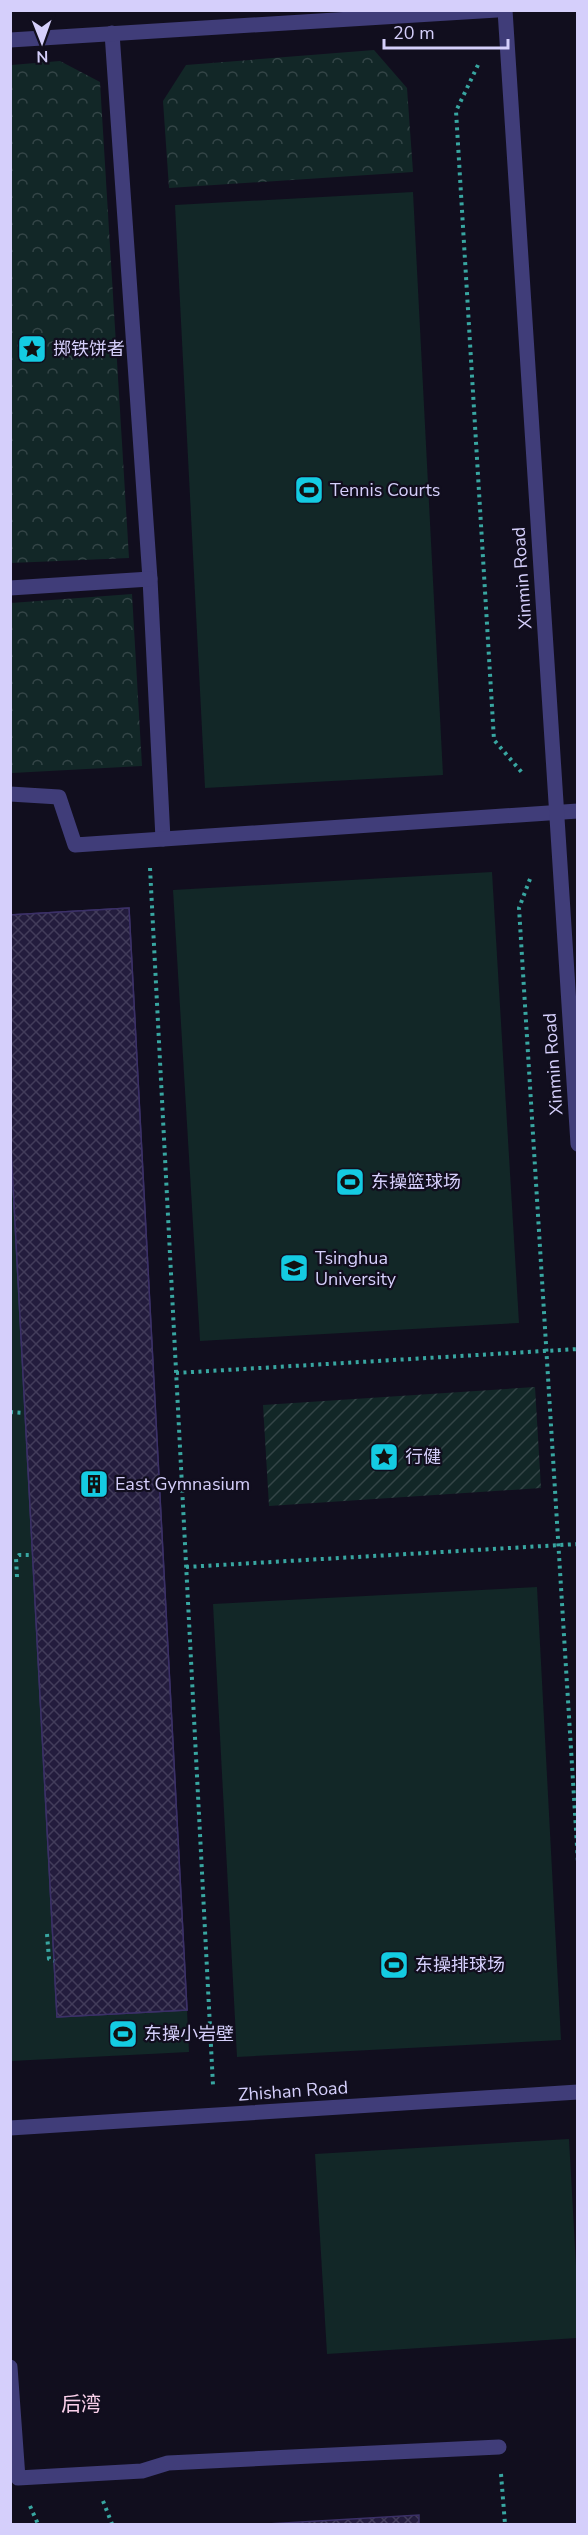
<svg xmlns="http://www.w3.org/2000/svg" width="588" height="2535" viewBox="0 0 588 2535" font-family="'Nunito Sans','Noto Sans SC',sans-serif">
<defs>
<pattern id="forest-crowns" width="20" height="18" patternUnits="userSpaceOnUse" patternTransform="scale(1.5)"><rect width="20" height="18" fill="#122727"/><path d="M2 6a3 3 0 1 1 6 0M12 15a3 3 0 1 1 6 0" fill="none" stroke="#344547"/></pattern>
<pattern id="garden-furrows" width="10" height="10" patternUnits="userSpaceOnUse" patternTransform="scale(1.5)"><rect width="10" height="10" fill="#122727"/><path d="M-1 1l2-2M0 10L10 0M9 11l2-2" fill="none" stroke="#344547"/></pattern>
<pattern id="building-cross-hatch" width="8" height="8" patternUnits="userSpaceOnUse" patternTransform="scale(1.5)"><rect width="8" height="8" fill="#231c3d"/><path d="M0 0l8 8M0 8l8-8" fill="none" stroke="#423c5a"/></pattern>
</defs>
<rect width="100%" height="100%" fill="#110e1e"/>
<g fill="url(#forest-crowns)">
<path d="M374,50L407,88L413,172L169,188L163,101L186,65Z"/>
<path d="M60,61L100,82L129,558L11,563V65Z"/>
<path d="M132,594L142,766L12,773L11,603Z"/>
</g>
<path fill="url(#garden-furrows)" d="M535,1387L541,1488L269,1506L263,1405Z"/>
<g fill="#122727">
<path d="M413,192L443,775L205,788L175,205Z"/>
<path d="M492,872L519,1323L200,1341L173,890Z"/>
<path d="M10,1128L57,2016L187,2010L189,2052L11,2061Z"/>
<path d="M537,1587L561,2040L237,2057L213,1604Z"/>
<path d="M569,2139L577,2283V2338L327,2354L315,2154Z"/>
</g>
<g fill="url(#building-cross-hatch)" stroke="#3b3067" stroke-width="1.5">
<path d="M129,908L187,2010L57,2017L10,1128V915Z"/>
<path d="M129,908L187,2010L57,2017L10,1128V915Z"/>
<path d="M419,2515V2524H267Z"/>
</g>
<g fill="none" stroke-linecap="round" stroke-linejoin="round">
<g stroke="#38a6a1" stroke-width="4" stroke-dasharray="3 4.5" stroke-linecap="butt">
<path d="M478,65L456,111L494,740L524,775"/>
<path d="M150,868L213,2085"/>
<path d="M530,879L519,908L578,1862"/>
<path d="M10,1145H11"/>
<path d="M176,1373L578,1349"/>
<path d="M10,1412L25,1413"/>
<path d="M186,1567L578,1544"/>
<path d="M17,1577L16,1558L19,1555H33"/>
<path d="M47,1934L49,1959L54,1961"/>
<path d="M501,2474L505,2524"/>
<path d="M103,2501L112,2524"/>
<path d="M30,2506L38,2524"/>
</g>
<g stroke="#403d79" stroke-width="15">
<path d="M112,33L150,579L163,839"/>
<path d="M10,40L497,10"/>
<path d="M10,588L150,579"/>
<path d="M10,794L59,797L75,845L578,811"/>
<path d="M10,2367L18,2478L142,2471L168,2463L499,2447"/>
</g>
<g stroke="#403d79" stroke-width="15">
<path d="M505,10L578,1144"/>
<path d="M10,2128L578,2092"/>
</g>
</g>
<defs>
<g id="sight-square" transform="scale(1.5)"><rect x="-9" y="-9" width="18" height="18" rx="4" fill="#14cbe2" stroke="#110e1e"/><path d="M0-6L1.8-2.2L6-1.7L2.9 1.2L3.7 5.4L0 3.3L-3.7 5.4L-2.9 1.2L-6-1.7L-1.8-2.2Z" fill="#111"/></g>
<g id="stadium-square" transform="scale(1.5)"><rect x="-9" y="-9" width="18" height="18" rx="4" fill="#14cbe2" stroke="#110e1e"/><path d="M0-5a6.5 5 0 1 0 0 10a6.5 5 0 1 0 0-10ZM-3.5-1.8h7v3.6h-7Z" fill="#111"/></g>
<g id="university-square" transform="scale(1.5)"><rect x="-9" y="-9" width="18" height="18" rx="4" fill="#14cbe2" stroke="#110e1e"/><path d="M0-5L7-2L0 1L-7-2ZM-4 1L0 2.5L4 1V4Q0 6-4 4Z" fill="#111"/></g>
<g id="building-square" transform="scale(1.5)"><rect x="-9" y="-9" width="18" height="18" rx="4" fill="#14cbe2" stroke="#110e1e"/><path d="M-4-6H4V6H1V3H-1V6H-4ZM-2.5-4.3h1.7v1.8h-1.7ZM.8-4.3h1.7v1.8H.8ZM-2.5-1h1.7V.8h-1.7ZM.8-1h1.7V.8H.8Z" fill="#111"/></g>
</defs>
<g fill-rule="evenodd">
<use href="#sight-square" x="32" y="349"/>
<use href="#stadium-square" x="309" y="490"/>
<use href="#stadium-square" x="350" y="1182"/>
<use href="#university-square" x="294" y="1268"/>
<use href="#sight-square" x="384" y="1457"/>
<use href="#building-square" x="94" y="1484"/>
<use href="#stadium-square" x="394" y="1965"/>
<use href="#stadium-square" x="123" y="2034"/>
</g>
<g text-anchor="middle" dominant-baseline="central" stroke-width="4.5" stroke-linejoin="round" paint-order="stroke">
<g font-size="18" fill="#d5cffb" stroke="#110e1e" text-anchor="start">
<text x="53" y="349">掷铁饼者</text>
<text x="330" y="490">Tennis Courts</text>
<text x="371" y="1182">东操篮球场</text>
<text x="315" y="1258">Tsinghua<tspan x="315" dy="21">University</tspan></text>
<text x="405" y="1457">行健</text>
<text x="115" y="1484">East Gymnasium</text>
<text x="415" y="1965">东操排球场</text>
<text x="144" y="2034">东操小岩壁</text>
</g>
<g font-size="18" fill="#d5cffb" stroke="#110e1e">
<text transform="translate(522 578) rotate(-94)">Xinmin Road</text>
<text transform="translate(553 1064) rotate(-94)">Xinmin Road</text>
<text transform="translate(293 2091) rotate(-4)">Zhishan Road</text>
</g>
<g font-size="20" fill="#fbd1eb" stroke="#110e1e">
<text x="81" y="2404">后湾</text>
</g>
</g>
<rect width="588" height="2535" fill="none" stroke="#d5cffb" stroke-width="24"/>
<g transform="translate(42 42) rotate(179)" stroke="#110e1e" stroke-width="4.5" paint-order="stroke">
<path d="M0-4.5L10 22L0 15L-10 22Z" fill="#d5cffb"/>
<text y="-9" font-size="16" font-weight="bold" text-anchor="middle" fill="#d5cffb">N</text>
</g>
<path d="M384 39v9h124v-9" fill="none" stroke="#d5cffb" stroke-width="3"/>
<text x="393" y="39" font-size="18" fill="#d5cffb" stroke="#110e1e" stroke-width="4.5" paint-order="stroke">20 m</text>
</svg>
